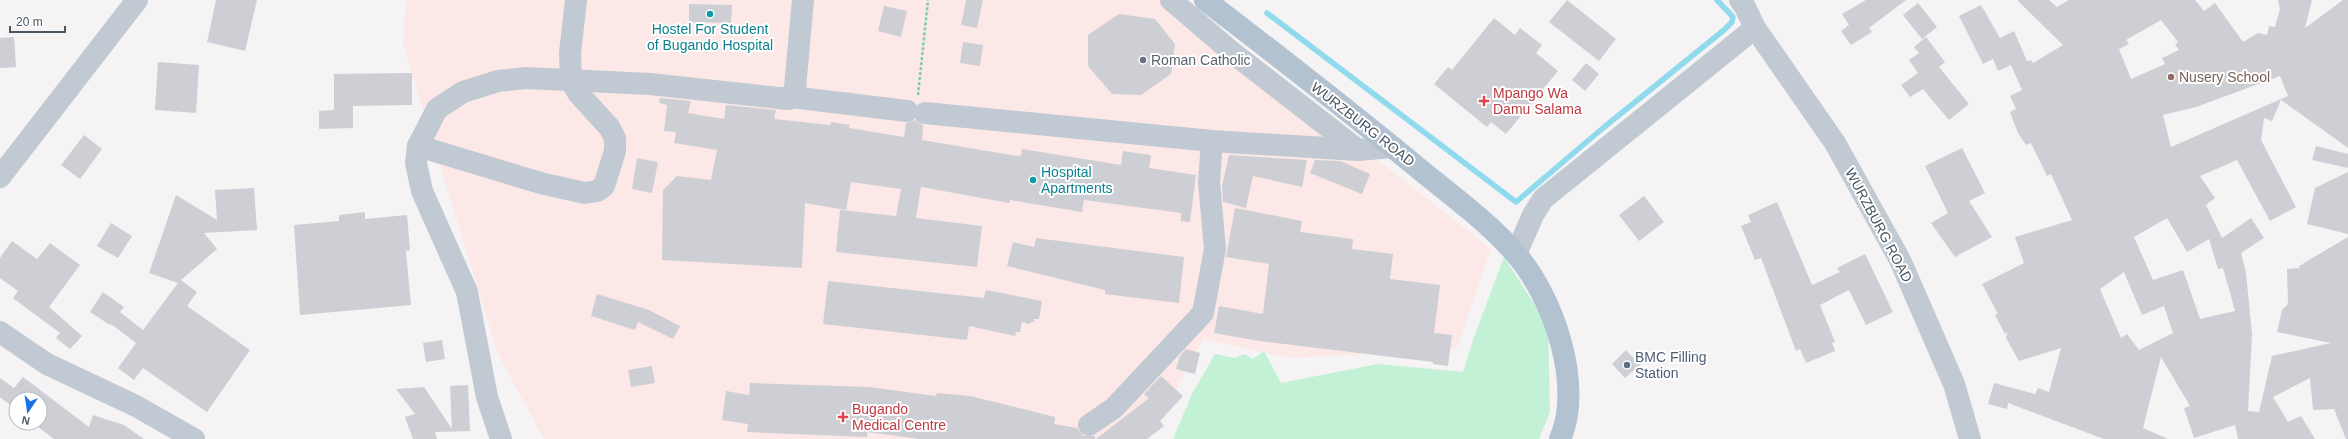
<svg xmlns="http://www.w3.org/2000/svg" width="2348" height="439" viewBox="0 0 2348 439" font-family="Helvetica,sans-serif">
<rect width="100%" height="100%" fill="#f5f3f3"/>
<path fill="#fce8e6" d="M406,0H1173L1491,249L1456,349L1290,358L1203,339L1150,439H544L498,354L403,44Z"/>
<path fill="#c3f1d5" d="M1504,257L1548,326L1550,412L1539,439H1173L1192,394L1215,354L1235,358L1245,354L1253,359L1264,351L1281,383L1378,364L1463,372L1474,337Z"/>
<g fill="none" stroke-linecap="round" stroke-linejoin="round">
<path stroke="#90daee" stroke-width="5.5" d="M1267,13L1516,202L1603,128L1724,30L1732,22L1733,17L1717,0"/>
</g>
<g fill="#cdcfd5" fill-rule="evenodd">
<path d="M216,0H257L245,51L207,42Z"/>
<path d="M966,0H983L977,28L961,25Z"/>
<path d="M1567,0L1616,39L1599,61L1549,22Z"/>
<path d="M1866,0H1906L1869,28L1872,32L1851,45L1841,31L1849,25L1842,14Z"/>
<path d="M2017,0H2049L2057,7L2069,0H2195L2204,11L2215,3L2243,42L2258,33L2267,35L2269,26L2275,27L2280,9L2278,0H2312L2305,28L2343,0H2348V148L2281,100L2272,121L2264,118L2261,140L2296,207L2270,221L2237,160L2200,176L2215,198L2206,205L2222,238L2251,218L2264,238L2241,253L2246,273L2252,334L2248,411L2259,412L2272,356L2331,343L2277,332L2282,310L2288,304L2287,269L2300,268L2299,266L2348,237V439H2346L2334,409L2313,410L2310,378L2273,397L2288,422L2301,416L2315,439H2238L2235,425L2194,438L2184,408L2190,406L2161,357L2143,428L2168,439H2104L2008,403L2007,409L1988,404L1994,383L2035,394L2038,388L2049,392L2061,348L2019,361L2006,338L2008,332L2005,334L1995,315L1998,314L1982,284L2024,263L2015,237L2072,220L2051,174L2047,176L2031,143L2026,145L2018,133L2010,112L2016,109L2010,96L2022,90L2011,65L1998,71L1993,59L1983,64L1959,16L1981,5L2000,38L2014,31L2027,61L2031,60L2033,63L2063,45ZM2161,20L2178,42L2175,45L2179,50L2162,58L2165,64L2131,79L2119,49L2129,44L2126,40ZM2280,76L2288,96L2171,147L2163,115L2196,107ZM2167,218L2187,252L2209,239L2218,269L2223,268L2235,311L2200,319L2183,270L2153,280L2134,237ZM2124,272L2142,315L2164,306L2173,333L2139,350L2127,334L2121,338L2100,289Z"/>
<path d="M1918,3L1937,27L1922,39L1903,15Z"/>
<path d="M689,4L732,5L731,23L689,22Z"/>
<path d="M884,6L907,11L901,37L878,31Z"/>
<path d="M1119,14L1155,19L1175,44L1171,74L1141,95L1112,94L1088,66V35Z"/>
<path d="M1494,18L1515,35L1520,28L1542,45L1536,53L1558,71L1506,134L1491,122L1487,127L1434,84L1448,67L1452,70Z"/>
<path d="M14,37L16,67L0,68V38Z"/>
<path d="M1926,37L1945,62L1939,67L1969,104L1949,120L1923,89L1910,97L1901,85L1918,73L1909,60L1919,53L1914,47Z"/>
<path d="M963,42L983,45L980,66L960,63Z"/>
<path d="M158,62L199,65L196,113L155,110Z"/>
<path d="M1586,63L1599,74L1585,91L1572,80Z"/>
<path d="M412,73V105L353,106V128L319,129V111L334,110V74Z"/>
<path d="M660,98L691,101L688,113L724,119L726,105L776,110L774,119L830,125L831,122L850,125L849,128L904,137L906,123L915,120L923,125L922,140L1011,155L1021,156L1022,149L1121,165L1123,151L1151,155L1149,168L1196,175L1190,222L1181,221V213L1084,200L1082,212L1010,200L1009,203L921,187L916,218L982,226L977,267L836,252L840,210L896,216L901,189L851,182L846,210L805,203L802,268L662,260L663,190L677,176L711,180L717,150L674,143L676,132L664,131L667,105L659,103Z"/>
<path d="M84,135L102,149L80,179L61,165Z"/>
<path d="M2316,146L2348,154V168L2312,160Z"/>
<path d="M1962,148L1985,193L1969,201L1992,237L1955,257L1931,223L1948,213L1925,166Z"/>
<path d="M1229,155L1307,160L1302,187L1253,176L1246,208L1223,202L1222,186Z"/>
<path d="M637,158L658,162L652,193L632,189Z"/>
<path d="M1315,160L1340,161L1370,174L1362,194L1310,173Z"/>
<path d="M2348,172V234L2307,224L2315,188Z"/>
<path d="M254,188L257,230L204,233L217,249L181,280L197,292L187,306L250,350L207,412L143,368L134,380L118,368L136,343L111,324L110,325L90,312L103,292L124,307L120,312L143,330L178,283L149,273L176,195L217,220L215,190Z"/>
<path d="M1644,196L1664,222L1639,241L1619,215Z"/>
<path d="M1777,202L1812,285L1840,272L1837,268L1865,254L1893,312L1866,325L1849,290L1820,305L1835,342L1832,343L1835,351L1806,363L1800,349L1796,351L1761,258L1755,260L1741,226L1751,222L1748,215Z"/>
<path d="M1235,208L1302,221L1300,232L1353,239L1352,249L1393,254L1390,279L1440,285L1434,333L1452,335L1448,366L1433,364V362L1259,341L1214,333L1219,306L1263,314L1269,264L1226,257Z"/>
<path d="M365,212V219L407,215L410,250L406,251L411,305L300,315L294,225L339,221V215Z"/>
<path d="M111,223L132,236L118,258L97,246Z"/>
<path d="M1036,238L1184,257L1179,303L1105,294V290L1007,266L1013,242L1034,247Z"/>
<path d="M12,241L37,259L50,243L80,265L49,307L82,336L70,349L56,338L60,333L13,298L18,291L0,278V258Z"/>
<path d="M828,281L984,298L986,290L1042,301L1039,319H1034V322H1030V324L1022,322L1020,332H1016L1015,336L969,326L967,340L823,324Z"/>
<path d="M597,294L649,310L680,326L673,339L638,322L635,330L591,316Z"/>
<path d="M442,340L445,359L426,362L423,343Z"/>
<path d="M1186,349L1200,353L1195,374L1176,369L1180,356Z"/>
<path d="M1626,350L1640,365L1625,378L1612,364Z"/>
<path d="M652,366L655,383L631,387L628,370Z"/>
<path d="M1161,376L1183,396L1160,421L1164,426L1147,439H1096L1149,398L1144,394Z"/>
<path d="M23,377L89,427L93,415L124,425L144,439H54L33,423H40V399H16V410L0,397V378L14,388Z"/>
<path d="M750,383L869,387L936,396L937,393L970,396L1055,417L1054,424L1077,428L1083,436H1095V439H920L867,432V437L747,432L748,424L722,420L726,391L749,395Z"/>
<path d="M468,385L470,431L435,432L437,439H413L405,417L415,414L396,389L424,387L452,429L450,386Z"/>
</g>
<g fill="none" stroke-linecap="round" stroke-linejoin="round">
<path stroke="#7ad0a6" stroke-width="2.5" stroke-dasharray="3 2" stroke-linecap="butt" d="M918,95L928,0"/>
<g stroke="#c1cad2" stroke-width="22">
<path d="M1171,0L1233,53L1358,150"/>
<path d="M1740,0L1745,7L1755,28L1835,143L1900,260L1954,384L1970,439"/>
<path d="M791,97L907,111"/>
<path d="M925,113L1212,141L1358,150L1393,147"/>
<path d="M418,146L544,184L585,193L597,191L604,186L615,151V138L609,127L578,93L571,80L570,53L576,0"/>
<path d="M0,177L137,0"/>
<path d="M1516,254L1533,215L1543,199L1755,28"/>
<path d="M0,332L47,364L136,406L194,439"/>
<path d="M1089,425L1114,408L1203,313L1215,249L1209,182L1212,141"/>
<path d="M501,439L487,397L467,292L422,191L416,163L418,146L437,109L463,92L498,81L526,78L650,84L788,99L791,97L795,88L803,0"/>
</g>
<path stroke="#b3c2d1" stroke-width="22" d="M1205,0C1277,55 1348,110 1418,168C1451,195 1487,221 1515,253C1553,296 1584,385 1560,439"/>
</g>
<g fill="#0f9aa8" stroke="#fff" stroke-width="1.5">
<circle cx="710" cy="14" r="4"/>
<circle cx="1033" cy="180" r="4"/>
</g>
<circle fill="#6b7280" stroke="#fff" stroke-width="1.5" cx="1143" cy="60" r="4"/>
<circle fill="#8d6e63" stroke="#fff" stroke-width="1.5" cx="2171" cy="77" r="4"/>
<g fill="#e0444e" stroke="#fff" stroke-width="1.5">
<path d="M1482 95h4v4h4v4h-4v4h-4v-4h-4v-4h4z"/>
<path d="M841 411h4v4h4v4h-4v4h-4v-4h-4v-4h4z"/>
</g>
<circle fill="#5c6f8a" stroke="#fff" stroke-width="1.5" cx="1627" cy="365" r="4"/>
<g text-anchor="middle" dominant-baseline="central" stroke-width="4" stroke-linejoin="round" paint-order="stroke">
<g font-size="14" fill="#0d838f" stroke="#fff">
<text x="710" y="29">Hostel For Student<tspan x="710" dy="16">of Bugando Hospital</tspan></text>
<text x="1041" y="172" text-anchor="start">Hospital<tspan x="1041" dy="16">Apartments</tspan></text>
</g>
<g font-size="14" fill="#5b616d" stroke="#fff" text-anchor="start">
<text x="1151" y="60">Roman Catholic</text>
</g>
<g font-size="14" fill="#785e54" stroke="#fff" text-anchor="start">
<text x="2179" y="77">Nusery School</text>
</g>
<g font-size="14" fill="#be3a42" stroke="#fff" text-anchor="start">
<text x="1493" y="93">Mpango Wa<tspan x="1493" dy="16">Damu Salama</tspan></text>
<text x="852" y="409">Bugando<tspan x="852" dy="16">Medical Centre</tspan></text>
</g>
<g font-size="14" fill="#4a5661" stroke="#fff">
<text transform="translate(1363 124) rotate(38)">WURZBURG ROAD</text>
<text transform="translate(1879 225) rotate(62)">WURZBURG ROAD</text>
</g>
<g font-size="14" fill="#4e5e75" stroke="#fff" text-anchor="start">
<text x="1635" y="357">BMC Filling<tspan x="1635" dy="16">Station</tspan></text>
</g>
</g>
<g transform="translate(28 411) rotate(193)"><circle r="19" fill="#ffffff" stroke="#b7bbc0"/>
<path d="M0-3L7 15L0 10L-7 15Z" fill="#1a73e8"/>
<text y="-6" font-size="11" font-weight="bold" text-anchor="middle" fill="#4a5661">N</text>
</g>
<path d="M10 26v6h55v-6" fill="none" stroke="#4a5661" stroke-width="2"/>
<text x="16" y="26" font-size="12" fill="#4a5661" stroke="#ffffff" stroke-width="3" paint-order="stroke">20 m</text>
</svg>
